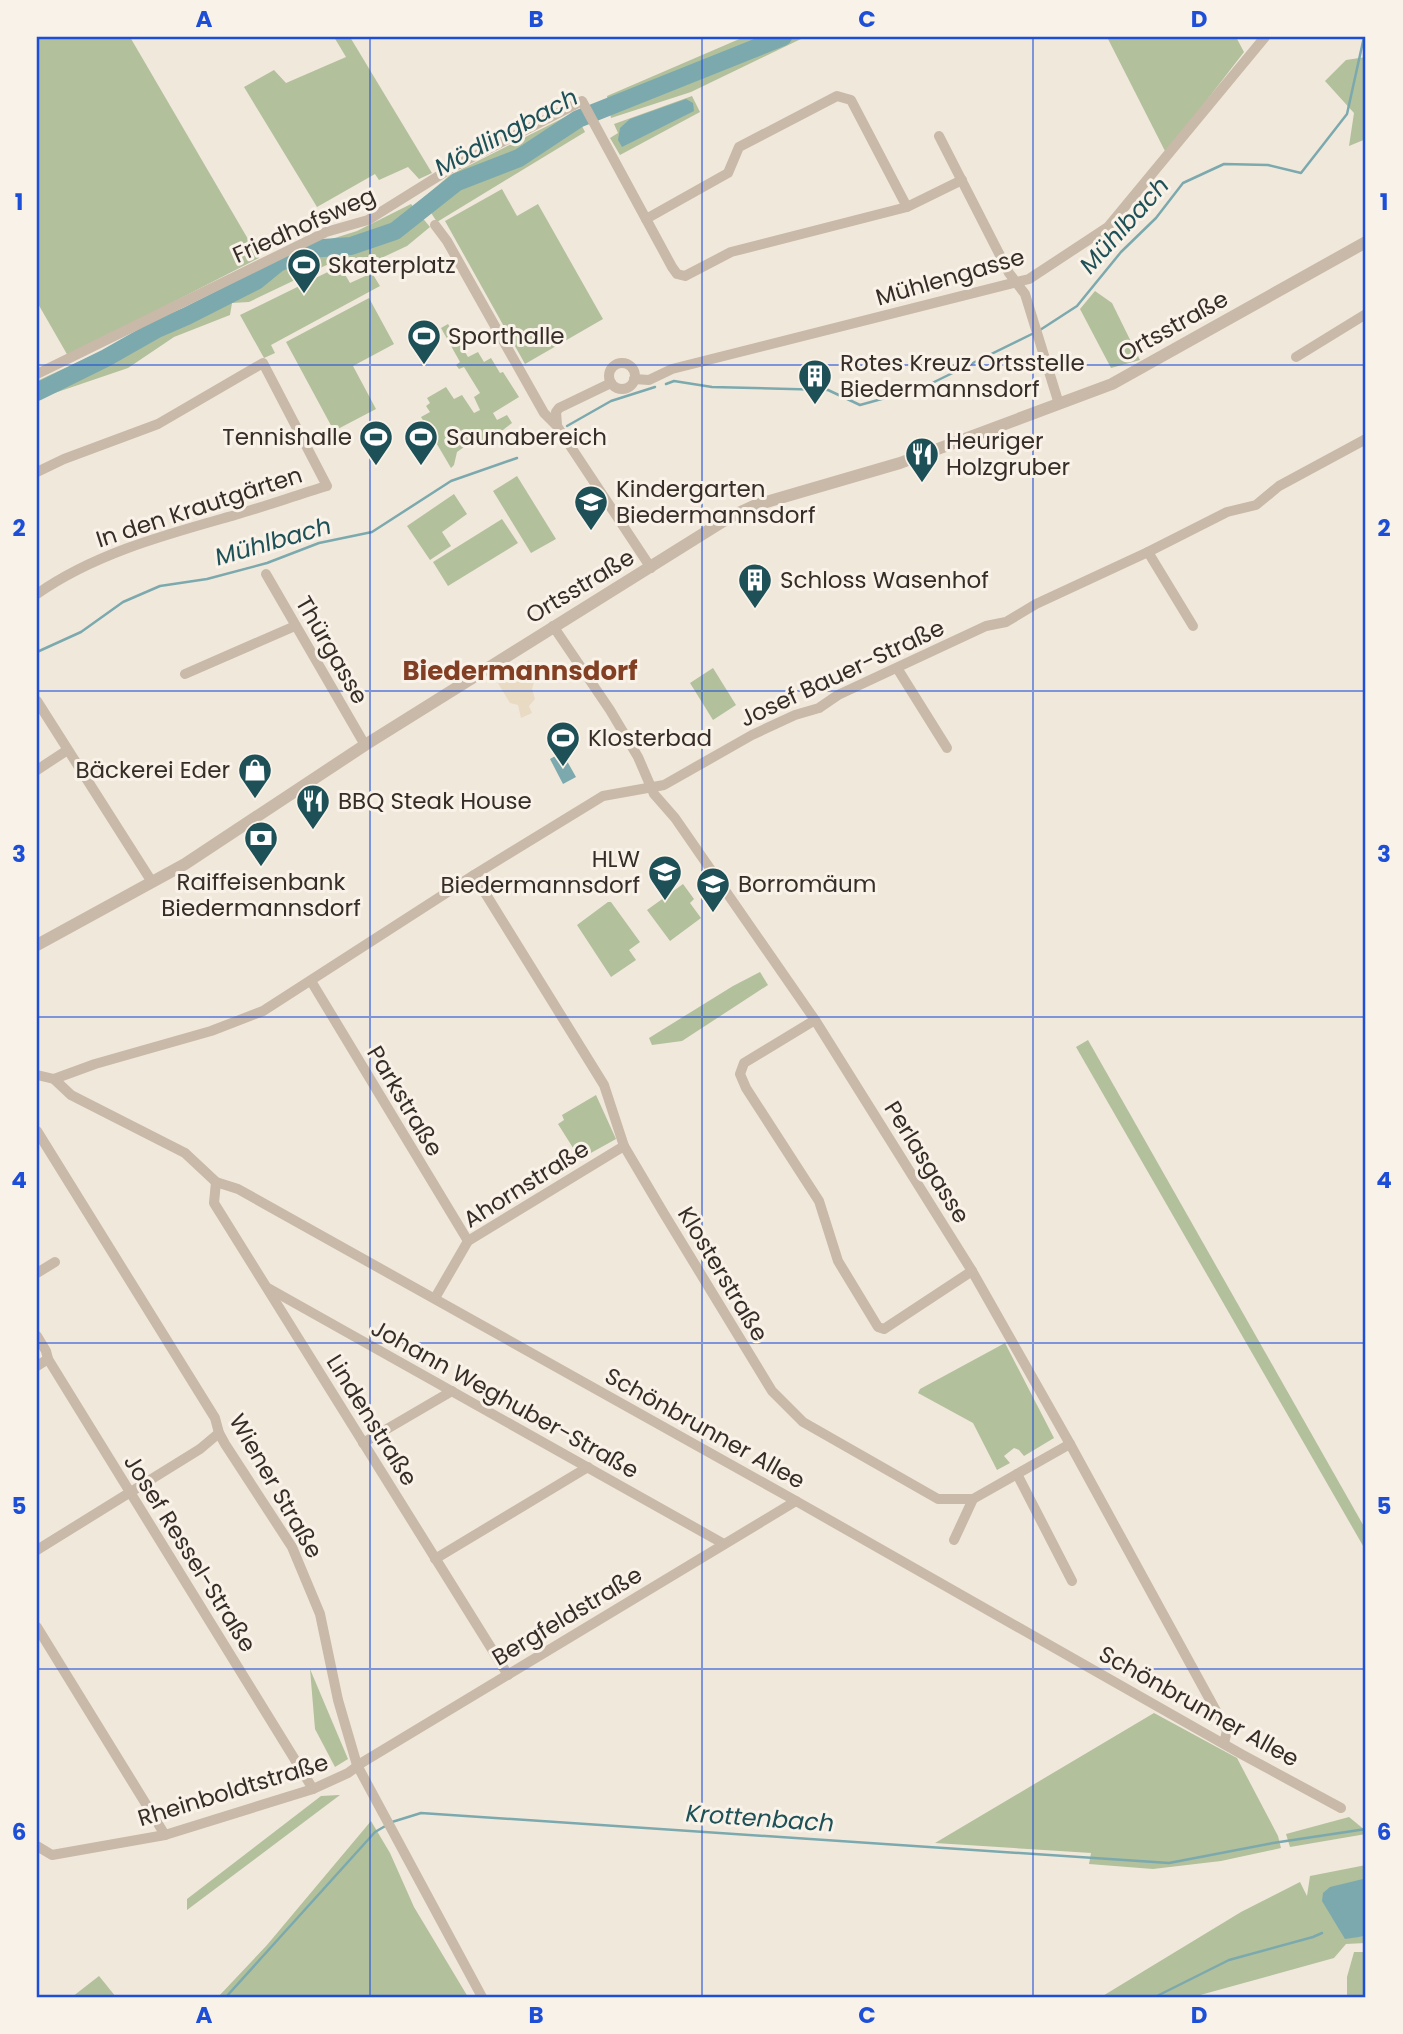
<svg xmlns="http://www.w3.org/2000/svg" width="1403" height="2034" viewBox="0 0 1403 2034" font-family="Poppins,sans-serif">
<rect width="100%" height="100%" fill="#f1e8dc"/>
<g fill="#b2c09c">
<path d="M37,37H130L259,258L68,356L37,302Z"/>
<path d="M334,37H350L432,173L419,179L408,167L379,180L375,174L317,207L244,87L274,70L286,83L346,57Z"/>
<path d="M744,37H805L691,92L611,118L607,96Z"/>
<path d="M1107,37H1236L1244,52L1166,153Z"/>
<path d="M1366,57V139L1349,146L1354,113L1325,81L1346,60Z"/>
<path d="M692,96L700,112L620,155L610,138L618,133L614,124Z"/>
<path d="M575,112L585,132L437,222L422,199L450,175Z"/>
<path d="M502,189L517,216L538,204L603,319L525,364L445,221Z"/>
<path d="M411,204L430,227L407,246L375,261L337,260L249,302L232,303L230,315L174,337L128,368L37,399V381L138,334L306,247L357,231Z"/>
<path d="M340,266L350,283L372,273L380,286L271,345L275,353L264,358L240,315Z"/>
<path d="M1095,291L1112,303L1140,360L1111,368L1080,309Z"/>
<path d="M369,298L394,344L353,366L376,409L334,431L286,342Z"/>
<path d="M448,324L468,357L478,352L484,362L491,358L500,373L503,372L519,397L493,413L497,420L507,415L512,423L485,444L464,447L457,452L454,465L451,468L421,417L430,412L426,406L430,403L427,398L446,387L454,399L462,395L474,413L480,410L474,397L480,393L464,367L459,369L456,365L460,362L441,328Z"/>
<path d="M517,476L556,539L531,553L493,491Z"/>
<path d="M454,494L467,514L442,532L451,546L430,560L407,526Z"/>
<path d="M502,519L518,543L448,586L433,562Z"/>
<path d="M713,668L736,705L713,720L690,683Z"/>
<path d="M683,884L694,899L690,903L701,918L670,941L647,910Z"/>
<path d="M608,902H611L640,942L629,950L636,960L611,977L577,925Z"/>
<path d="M760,972L768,985L682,1041L652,1045L649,1038L733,986Z"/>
<path d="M1088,1040L1366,1530V1551L1076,1047Z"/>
<path d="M596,1095L616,1139L580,1159L558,1124L564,1120L562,1115Z"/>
<path d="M1005,1343L1054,1438L1024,1456L1019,1450L1014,1448L1004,1456L1010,1463L997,1470L973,1423L918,1393L920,1389Z"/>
<path d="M310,1669L348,1759L335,1767L315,1729Z"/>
<path d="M1154,1713L1237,1758L1278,1836L1281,1848L1221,1861L1153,1869L1089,1864L1091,1853L935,1843Z"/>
<path d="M339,1795H340L187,1910V1899L321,1796Z"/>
<path d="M1349,1817L1366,1831V1834L1290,1847L1286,1834Z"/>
<path d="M371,1821L390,1853L414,1907L468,1997H218L267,1945Z"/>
<path d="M1366,1865V1884L1363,1880L1345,1938L1366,1936V1943L1346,1944L1334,1958L1193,1997H1101L1241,1912L1300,1882L1307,1896L1310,1876Z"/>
<path d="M1354,1952H1366V1997H1347V1977Z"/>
<path d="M99,1976L116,1997H72Z"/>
</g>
<path fill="#e9dac3" d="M529,660L537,672L532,689L535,699L529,706L532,713L521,718L518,705L510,703L496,680Z"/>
<g fill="#7ba9ae">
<path d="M686,99L693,103L694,111L622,147L618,140L620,128L630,119Z"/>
<path d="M562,752L576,777L563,784L550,759Z"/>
<path d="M1363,1879L1366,1884V1936L1345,1939L1322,1901L1323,1893L1330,1887Z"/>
</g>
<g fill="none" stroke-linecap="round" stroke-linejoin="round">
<g stroke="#7ba9ae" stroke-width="2.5">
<path d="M1040,330L1077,306L1121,252L1156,218L1183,183L1224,164L1268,165L1301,173L1347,114L1364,37"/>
<path d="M666,384L674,381L712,387L828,390L860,405L896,395"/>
<path d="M926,386L1034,333"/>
<path d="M567,426L611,401L655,387"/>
<path d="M37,652L81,632L123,602L160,586L207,579L267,563L319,543L372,532L451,481L517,458"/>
<path d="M392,1822L421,1813L1169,1863L1273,1843L1366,1829"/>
<path d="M226,1997L375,1832L387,1825"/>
<path d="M1155,1997L1229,1960L1313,1937L1322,1933"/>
</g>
<path stroke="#7ba9ae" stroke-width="18" d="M37,392L106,358L157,329L187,316L256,281L278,263L309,249L351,246L395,231L457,182L519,158L578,119L783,37"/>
<g stroke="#c9b9a8" stroke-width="10">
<path d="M939,136L1009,273L1025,294L1059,404"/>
<path d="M907,207L851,100L837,96L739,147L728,173L646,219L672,267L677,274L685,276L731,252L907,207L962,180"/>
<path d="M435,225L447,241L544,413L557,426L651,568"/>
<path d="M1296,357L1366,314"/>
<circle cx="622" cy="376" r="13"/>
<path d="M37,374L326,232L368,220L453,167L582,101L646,219"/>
<path d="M634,379L649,380L672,369L1029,279L1108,227L1265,37"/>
<path d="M557,425L556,412L559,408L611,383"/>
<path d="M37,472L64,459L158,424L263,363L327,486C297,495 266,506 235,515C168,534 95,553 37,594"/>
<path d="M1148,552L1193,626"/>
<path d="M266,574L365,745"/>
<path d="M553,626L610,710L638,757L654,794L675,818L815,1020L972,1271L1070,1444L1227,1731L1224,1743"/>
<path d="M897,668L947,748"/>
<path d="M185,674L295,626"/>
<path d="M37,701L152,882"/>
<path d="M37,770L66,751"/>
<path d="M474,875L604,1085L624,1146L663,1212L772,1391L803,1422L938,1499H973L1070,1444"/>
<path d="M311,981L468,1241"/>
<path d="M815,1020L744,1063L740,1074L746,1088L819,1201L838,1261L878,1327L884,1329L972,1271"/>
<path d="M37,1075L54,1079L95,1064L211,1031L263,1011L474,875L603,796L664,785L752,735L795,715L819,708L838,695L986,626L1006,622L1036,604L1148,552L1227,512L1256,505L1279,486L1366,439"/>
<path d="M54,1079L71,1095L185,1153L216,1182L238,1189L796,1501L1243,1755L1341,1808"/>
<path d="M37,1131L215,1418L219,1433L225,1444L292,1547L320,1614L338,1700L357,1765L482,1997"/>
<path d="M216,1182L214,1203L508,1675"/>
<path d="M37,1273L55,1262"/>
<path d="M268,1288L724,1544"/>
<path d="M435,1298L468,1241L624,1146"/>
<path d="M37,1336L46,1351L48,1359L313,1789"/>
<path d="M37,1366L48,1359"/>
<path d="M363,1443L452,1391"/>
<path d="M1017,1474L1072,1581"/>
<path d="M954,1540L973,1499"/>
<path d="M37,1550L200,1449L219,1433"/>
<path d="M435,1559L588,1467"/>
<path d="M37,1627L165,1835"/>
<path d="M37,1846L52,1855L165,1835L313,1789L348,1773L363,1762L796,1501"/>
</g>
<path stroke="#c9b9a8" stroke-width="12" d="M37,945L185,864L365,745L730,517L756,505L900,463L1112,384L1366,242"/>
</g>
<path fill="none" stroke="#1d4ed8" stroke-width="2" stroke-opacity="0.55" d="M370,37V1997M702,37V1997M1033,37V1997M37,365H1366M37,691H1366M37,1017H1366M37,1343H1366M37,1669H1366"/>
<defs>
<g id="stadium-pin" transform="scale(1.75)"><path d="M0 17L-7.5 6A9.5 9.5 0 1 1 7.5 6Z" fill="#1e5057" stroke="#f9f2e8"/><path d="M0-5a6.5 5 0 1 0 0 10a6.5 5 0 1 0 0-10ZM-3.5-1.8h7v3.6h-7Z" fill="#fff"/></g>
<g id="building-pin" transform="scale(1.75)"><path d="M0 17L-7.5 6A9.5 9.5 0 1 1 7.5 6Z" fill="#1e5057" stroke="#f9f2e8"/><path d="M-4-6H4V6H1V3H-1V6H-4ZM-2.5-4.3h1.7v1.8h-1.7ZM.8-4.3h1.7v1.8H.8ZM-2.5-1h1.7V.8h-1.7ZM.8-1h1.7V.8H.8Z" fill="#fff"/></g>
<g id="restaurant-pin" transform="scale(1.75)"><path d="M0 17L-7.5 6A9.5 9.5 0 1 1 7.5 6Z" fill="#1e5057" stroke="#f9f2e8"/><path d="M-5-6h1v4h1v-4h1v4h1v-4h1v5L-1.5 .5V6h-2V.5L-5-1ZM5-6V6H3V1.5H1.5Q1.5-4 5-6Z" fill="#fff"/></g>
<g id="school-pin" transform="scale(1.75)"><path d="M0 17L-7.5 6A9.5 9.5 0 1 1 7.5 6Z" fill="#1e5057" stroke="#f9f2e8"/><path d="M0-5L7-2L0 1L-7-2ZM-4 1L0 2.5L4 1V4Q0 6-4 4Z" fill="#fff"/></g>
<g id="shop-pin" transform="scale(1.75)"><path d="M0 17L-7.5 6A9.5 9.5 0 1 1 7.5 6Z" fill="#1e5057" stroke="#f9f2e8"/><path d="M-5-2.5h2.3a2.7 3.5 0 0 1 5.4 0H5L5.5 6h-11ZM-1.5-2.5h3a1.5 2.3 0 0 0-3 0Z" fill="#fff"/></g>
<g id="bank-pin" transform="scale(1.75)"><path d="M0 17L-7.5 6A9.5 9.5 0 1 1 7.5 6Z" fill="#1e5057" stroke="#f9f2e8"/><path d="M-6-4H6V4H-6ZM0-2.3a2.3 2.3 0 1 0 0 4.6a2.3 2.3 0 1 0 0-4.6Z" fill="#fff"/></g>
</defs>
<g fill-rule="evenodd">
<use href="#stadium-pin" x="304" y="265"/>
<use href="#stadium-pin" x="424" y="336"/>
<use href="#building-pin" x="815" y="376"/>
<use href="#stadium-pin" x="376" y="437"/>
<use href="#stadium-pin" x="421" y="437"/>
<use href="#restaurant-pin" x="922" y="454"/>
<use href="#school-pin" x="591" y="502"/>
<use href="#building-pin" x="755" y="580"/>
<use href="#stadium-pin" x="563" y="738"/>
<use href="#shop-pin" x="255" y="770"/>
<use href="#restaurant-pin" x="313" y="801"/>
<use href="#bank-pin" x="261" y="838"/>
<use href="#school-pin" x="665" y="872"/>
<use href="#school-pin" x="713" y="884"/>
</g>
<g text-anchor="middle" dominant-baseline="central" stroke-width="6" stroke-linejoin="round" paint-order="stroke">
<g font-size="23" fill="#362d28" stroke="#f9f2e8">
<text transform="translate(304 225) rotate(-24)">Friedhofsweg</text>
<text transform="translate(950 277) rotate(-16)">Mühlengasse</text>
<text transform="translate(1173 326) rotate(-29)">Ortsstraße</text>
<text transform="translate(199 507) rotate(-18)">In den Krautgärten</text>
<text transform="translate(580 586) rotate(-31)">Ortsstraße</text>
<text transform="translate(332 650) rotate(60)">Thürgasse</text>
<text transform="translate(842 673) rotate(-25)">Josef Bauer-Straße</text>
<text transform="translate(405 1101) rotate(59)">Parkstraße</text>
<text transform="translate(927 1162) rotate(58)">Perlasgasse</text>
<text transform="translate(526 1184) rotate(-32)">Ahornstraße</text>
<text transform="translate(723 1274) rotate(59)">Klosterstraße</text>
<text transform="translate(505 1399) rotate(29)">Johann Weghuber-Straße</text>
<text transform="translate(372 1420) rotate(58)">Lindenstraße</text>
<text transform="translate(705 1428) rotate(29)">Schönbrunner Allee</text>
<text transform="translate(276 1486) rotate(60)">Wiener Straße</text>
<text transform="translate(190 1553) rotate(58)">Josef Ressel-Straße</text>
<text transform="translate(567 1616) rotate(-31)">Bergfeldstraße</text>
<text transform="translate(1199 1706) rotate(29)">Schönbrunner Allee</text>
<text transform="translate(233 1790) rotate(-17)">Rheinboldtstraße</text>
</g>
<g font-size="23" fill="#362d28" stroke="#f9f2e8" text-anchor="start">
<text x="328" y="265">Skaterplatz</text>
<text x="448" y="336">Sporthalle</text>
<text x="840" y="363">Rotes Kreuz Ortsstelle<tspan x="840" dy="26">Biedermannsdorf</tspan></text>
<text x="352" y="437" text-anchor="end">Tennishalle</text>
<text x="446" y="437">Saunabereich</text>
<text x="946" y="441">Heuriger<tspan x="946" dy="26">Holzgruber</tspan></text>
<text x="616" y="489">Kindergarten<tspan x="616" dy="26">Biedermannsdorf</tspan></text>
<text x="780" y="580">Schloss Wasenhof</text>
<text x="588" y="738">Klosterbad</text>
<text x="230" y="770" text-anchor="end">Bäckerei Eder</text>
<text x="338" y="801">BBQ Steak House</text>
<text x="640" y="859" text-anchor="end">HLW<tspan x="640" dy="26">Biedermannsdorf</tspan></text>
<text x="261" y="882" text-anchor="middle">Raiffeisenbank<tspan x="261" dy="26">Biedermannsdorf</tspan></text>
<text x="738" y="884">Borromäum</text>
</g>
<g font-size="24" font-style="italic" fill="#1e5057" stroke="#f9f2e8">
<text transform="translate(506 132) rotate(-28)">Mödlingbach</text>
<text transform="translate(1124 225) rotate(-48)">Mühlbach</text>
<text transform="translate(273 541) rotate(-16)">Mühlbach</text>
<text transform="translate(760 1818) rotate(4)">Krottenbach</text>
</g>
<g font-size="26" font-weight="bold" fill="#833f23" stroke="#f9f2e8">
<text x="520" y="671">Biedermannsdorf</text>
</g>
</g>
<rect width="1403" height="2034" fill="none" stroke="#f9f2e8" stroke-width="77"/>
<rect x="38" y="38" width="1326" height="1958" fill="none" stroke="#1d4ed8" stroke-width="2.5"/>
<g font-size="23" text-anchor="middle" font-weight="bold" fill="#1d4ed8">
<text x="204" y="27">A</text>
<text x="536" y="27">B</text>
<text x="867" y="27">C</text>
<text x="1199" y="27">D</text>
<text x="19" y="210">1</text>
<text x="1384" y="210">1</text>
<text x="19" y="536">2</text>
<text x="1384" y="536">2</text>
<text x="19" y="862">3</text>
<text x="1384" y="862">3</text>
<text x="19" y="1188">4</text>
<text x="1384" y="1188">4</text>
<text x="19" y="1514">5</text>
<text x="1384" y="1514">5</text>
<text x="19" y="1840">6</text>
<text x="1384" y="1840">6</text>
<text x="204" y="2023">A</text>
<text x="536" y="2023">B</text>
<text x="867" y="2023">C</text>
<text x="1199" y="2023">D</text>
</g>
</svg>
